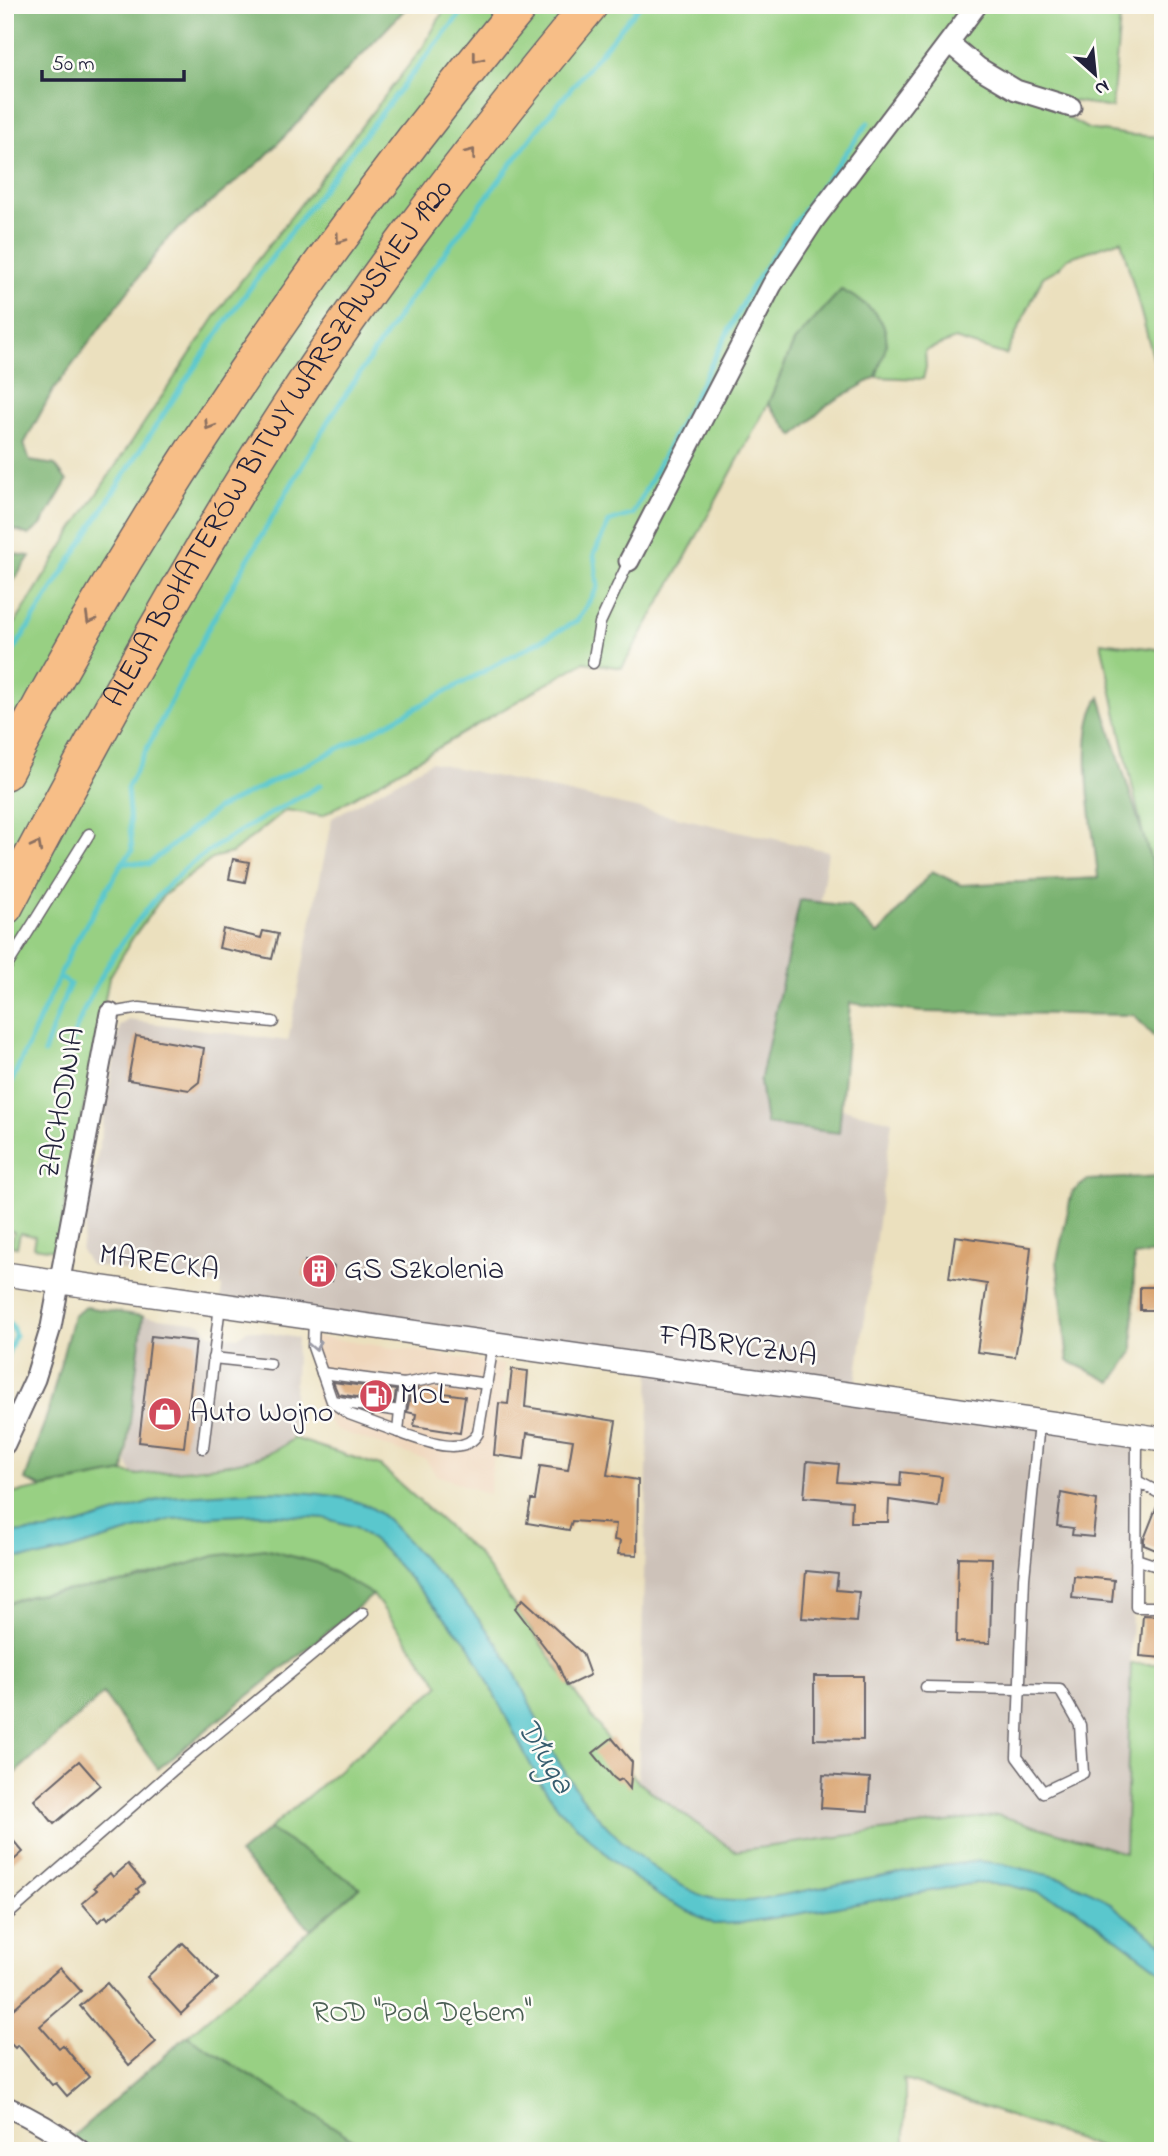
<svg xmlns="http://www.w3.org/2000/svg" width="1168" height="2156" viewBox="0 0 1168 2156" font-family="'Indie Flower',sans-serif">
<rect width="100%" height="100%" fill="#fdfcf7"/>
<filter id="ink" filterUnits="userSpaceOnUse"><feTurbulence type="fractalNoise" baseFrequency=".0143" numOctaves="2"/><feDisplacementMap in="SourceGraphic" scale="14" xChannelSelector="R" yChannelSelector="G"/><feConvolveMatrix kernelMatrix="1 2 1 2 8 2 1 2 1" color-interpolation-filters="sRGB"/></filter>
<filter id="wash" filterUnits="userSpaceOnUse"><feTurbulence type="fractalNoise" baseFrequency=".00686" numOctaves="4" result="noise"/><feDisplacementMap in="SourceGraphic" scale="28" xChannelSelector="R" yChannelSelector="G"/><feGaussianBlur stdDeviation="1.57" result="paint"/><feColorMatrix in="noise" values="0 0 0 0 0 0 0 0 0 0 0 0 0 0 0 0 0 1.4 0 .05"/><feComposite in="paint" operator="in"/></filter>
<g filter="url(#wash)">
<rect width="100%" height="100%" fill="#ebe0be"/>
<path fill="#efd6bb" d="M305,1335L504,1364L489,1494L436,1475L426,1460L334,1429L319,1407Z"/>
<g fill="#cdc2b9">
<path d="M431,762L828,851L791,1096L892,1121L854,1396L1137,1436L1125,1853L998,1815L735,1851L638,1782L650,1367L220,1305L222,1286L90,1265L81,1250L120,1026L129,1020L288,1041L332,818Z"/>
<path d="M143,1316L201,1323L209,1334L238,1337L248,1329L297,1338L292,1433L286,1445L257,1459L138,1475L132,1473L127,1462Z"/>
</g>
<g fill="#98d083" stroke="#5d795f" stroke-width="2">
<path d="M447,5H1121L1112,108L1073,101L1068,118L1088,129L1130,135L1163,137V369L1157,371L1121,240L1068,258L1059,268L1043,277L1006,355L955,339L925,351L926,367L923,379L876,377C885,346 896,327 864,305C856,300 849,294 841,290L794,342L768,404L682,564L622,668L584,662L322,816L286,810L232,853L215,857L164,895L132,939L109,978L58,1244L54,1250L33,1247L35,1236L20,1233L17,1247L11,1246L14,1232L5,1229V640L74,528L227,299L423,47Z"/>
<path d="M1101,642L1163,650V899L1143,835Z"/>
<path d="M293,1438L380,1466L477,1553L638,1782L735,1851L998,1815L1125,1853L1131,1664H1163V2151H1110L903,2079L905,2085V2151H372L187,2036L360,1887L269,1829L440,1685L373,1595L214,1556L134,1581L30,1596L5,1604V1495L124,1472L138,1475C180,1469 263,1468 293,1438Z"/>
</g>
<g fill="#7ab271" stroke="#4e6a56" stroke-width="2">
<path d="M5,5H409L262,160L169,237L52,392L24,444L30,461L55,465L67,481L41,525L29,535L5,526Z"/>
<path d="M841,290C858,298 884,314 886,335C888,348 880,364 876,377L827,405L794,436L768,404L794,342Z"/>
<path d="M5,553L30,556L5,594Z"/>
<path d="M1100,697L1163,899V1047L1134,1015L922,1012L850,1003L839,1133L766,1124L760,1082L800,900L849,906L878,935L932,871L961,885L1098,878C1095,834 1073,733 1100,697Z"/>
<path d="M1163,1174V1252L1134,1256L1133,1352L1112,1382L1068,1361L1057,1261L1072,1192L1088,1180L1162,1176Z"/>
<path d="M86,1307L143,1316L124,1472L42,1487L25,1480L48,1412L73,1316Z"/>
<path d="M264,1549L318,1563L373,1595L158,1769L103,1694L5,1782V1604L30,1596L134,1581L214,1556Z"/>
<path d="M269,1829L360,1887L311,1929L239,1854Z"/>
<path d="M187,2036L372,2151H56Z"/>
</g>
<path fill="#5ac7cd" stroke="#3e7484" stroke-width="2" d="M262,1491C296,1492 334,1492 366,1505C388,1515 404,1539 420,1555C447,1583 475,1612 497,1643C519,1675 532,1712 550,1746C581,1807 635,1864 698,1894C714,1901 732,1901 750,1901L927,1868L978,1861L1003,1864L1064,1879L1099,1895L1163,1945V1973L1074,1907L1039,1893L1008,1885L976,1883L815,1911L741,1923L714,1924L662,1898L621,1868L561,1811L539,1781L469,1645L383,1549L356,1527L324,1518L261,1514L172,1519L66,1551L40,1557L5,1558V1533L46,1531L78,1525L167,1497Z"/>
<g fill="none" stroke-linecap="round" stroke-linejoin="round">
<g stroke="#5ac7cd" stroke-width="5">
<path d="M5,664C85,539 161,411 248,291C317,194 393,97 468,5"/>
<path d="M123,862L132,851L127,788L210,625L328,421L407,303L540,126L640,5"/>
<path d="M44,1053L59,1010L70,984L59,977"/>
<path d="M67,1058C85,988 147,893 206,853C242,828 283,807 321,785"/>
<path d="M5,1096L72,948L123,862L149,864L217,809L368,734L577,621L598,587L594,554L609,522L633,514L751,288L803,211L868,123"/>
<path d="M5,1237V1244"/>
<path d="M5,1319L12,1326L15,1335L5,1362"/>
</g>
</g>
<g id="blocks">
<g fill="#d9a471">
<path d="M233,859L249,862L245,882L229,879Z"/>
<path d="M223,929L261,938L263,931L278,934L272,959L219,948Z"/>
<path d="M136,1036L204,1048L199,1082L189,1090L128,1080Z"/>
<path d="M955,1236L1031,1247L1025,1303L1015,1357L977,1352L987,1284L949,1278Z"/>
<path d="M305,1261L334,1266L332,1281L303,1276Z"/>
<rect x="1140" y="1287" width="23" height="23"/>
<path d="M151,1336L196,1341L184,1447L139,1442Z"/>
<path d="M512,1369L528,1371L525,1407L616,1421L607,1475L638,1480L637,1555L618,1554L620,1541L614,1540L616,1524L572,1521L569,1530L527,1523L531,1500H535L540,1466L568,1470L573,1440L527,1433L524,1459L494,1455L499,1403L508,1404Z"/>
<path d="M333,1382L396,1390L394,1403L338,1394Z"/>
<path d="M416,1389L465,1396L460,1433L414,1426L416,1414L407,1412L411,1390Z"/>
<path d="M807,1461L839,1464L837,1482L900,1486L901,1472L942,1477L938,1507L889,1500L888,1522H851L852,1501L804,1497Z"/>
<path d="M1061,1493L1097,1500L1093,1537L1072,1535L1073,1528L1057,1526Z"/>
<path d="M1159,1501L1163,1502V1538L1158,1551L1144,1545V1539Z"/>
<path d="M958,1557L992,1558L990,1643L956,1642Z"/>
<path d="M806,1571L838,1574L836,1590L859,1592L856,1622L802,1618Z"/>
<path d="M1074,1576L1114,1580L1112,1602L1072,1598Z"/>
<path d="M523,1599L582,1653L590,1675L567,1686L557,1663L515,1608Z"/>
<path d="M1143,1615L1163,1616V1658L1140,1656Z"/>
<path d="M814,1676H863V1740L814,1739Z"/>
<path d="M612,1738L632,1762L630,1789L622,1779L618,1781L613,1777L593,1753Z"/>
<path d="M79,1761L100,1785L54,1824L34,1800Z"/>
<path d="M823,1775L870,1778L868,1811L821,1808Z"/>
<path d="M5,1831L23,1852L5,1868Z"/>
<path d="M128,1864L144,1883L137,1889L139,1892L124,1906L108,1919L106,1916L98,1922L82,1903L97,1890L94,1887L110,1873L113,1877Z"/>
<path d="M183,1943L218,1979L181,2014L147,1977Z"/>
<path d="M60,1968L81,1991L40,2026L59,2048L63,2045L89,2077L67,2096L56,2083L52,2085L18,2045L15,2048L11,2044L5,2049V2016Z"/>
<path d="M107,1983L156,2042L129,2065L80,2006Z"/>
</g>
</g>
</g>
<g filter="url(#ink)">
<use href="#blocks" fill-opacity="0" stroke="#686469" stroke-width="2"/>
<g fill="none" stroke-linecap="round" stroke-linejoin="round">
<g stroke="#686469" stroke-width="13">
<g id="service">
<path d="M593,663L600,623L629,561"/>
<path d="M5,969L89,834"/>
<path d="M110,1013L140,1008L273,1022"/>
<path d="M314,1319L313,1347L332,1401L400,1411L404,1384"/>
<path d="M213,1358L270,1364"/>
<path d="M322,1373L404,1384L438,1377L487,1384"/>
<path d="M335,1404L349,1414L398,1432"/>
<path d="M400,1411L398,1432C419,1439 464,1459 478,1433L493,1345"/>
<path d="M1137,1436L1136,1607H1163"/>
<path d="M203,1448L220,1305"/>
<path d="M1137,1481L1163,1495"/>
<path d="M1136,1559L1163,1568"/>
<path d="M926,1687L1060,1690L1080,1725L1083,1773L1043,1792L1017,1757L1024,1578L1039,1423"/>
<path d="M5,1917L172,1771L363,1613"/>
</g>
</g>
<g stroke="#686469" stroke-width="23">
<g id="minor">
<path d="M949,43L979,68L1016,90L1071,107"/>
<path d="M629,561L772,285L815,219L977,5"/>
<path d="M5,1444L35,1379L51,1327L110,1013"/>
<path d="M5,2106C33,2118 57,2132 81,2151"/>
</g>
</g>
<g stroke="#686469" stroke-width="26">
<path id="tertiary" d="M5,1274L1163,1439"/>
</g>
<g stroke="#686469" stroke-width="38">
<g id="motorway">
<path d="M5,772C148,498 325,243 521,5"/>
<path id="s1" d="M5,907C85,755 167,604 257,458C355,299 471,149 590,5"/>
</g>
</g>
<use href="#service" stroke="#fff" stroke-width="10"/>
<use href="#minor" stroke="#fff" stroke-width="19"/>
<use href="#tertiary" stroke="#fff" stroke-width="23"/>
<use href="#motorway" stroke="#f7be87" stroke-width="35"/>
</g>
<defs><path id="oneway-chevron" d="M-2-3.5L2.5 0L-2 3.5" fill="none" stroke-width="1.6" stroke-linecap="round" stroke-linejoin="round" transform="scale(1.75)"/></defs>
<g stroke="#8c7061">
<use href="#oneway-chevron" transform="translate(477 58) rotate(128)"/>
<use href="#oneway-chevron" transform="translate(471 153) rotate(-52)"/>
<use href="#oneway-chevron" transform="translate(340 239) rotate(126)"/>
<use href="#oneway-chevron" transform="translate(209 425) rotate(122)"/>
<use href="#oneway-chevron" transform="translate(90 619) rotate(120)"/>
<use href="#oneway-chevron" transform="translate(37 846) rotate(-62)"/>
</g>
<use stroke="#9c9ca7" href="#oneway-chevron" transform="translate(315 1346) rotate(79)"/>
</g>
<defs>
<g id="building-disc" transform="scale(1.75)"><circle r="9.5" fill="#d1495b" stroke="#fdfcf7"/><path d="M-4-6H4V6H1V3H-1V6H-4ZM-2.5-4.3h1.7v1.8h-1.7ZM.8-4.3h1.7v1.8H.8ZM-2.5-1h1.7V.8h-1.7ZM.8-1h1.7V.8H.8Z" fill="#fff"/></g>
<g id="fuel-disc" transform="scale(1.75)"><circle r="9.5" fill="#d1495b" stroke="#fdfcf7"/><path d="M-5.5-6h7V0h2V4h1.3V-2.5L3-4.5l.8-.8L6-3V5H2.5V1h-1V6h-7ZM-4.2-4.7v3.2H.2V-4.7Z" fill="#fff"/></g>
<g id="shop-disc" transform="scale(1.75)"><circle r="9.5" fill="#d1495b" stroke="#fdfcf7"/><path d="M-5-2.5h2.3a2.7 3.5 0 0 1 5.4 0H5L5.5 6h-11ZM-1.5-2.5h3a1.5 2.3 0 0 0-3 0Z" fill="#fff"/></g>
</defs>
<g fill-rule="evenodd">
<use href="#building-disc" x="319" y="1271"/>
<use href="#fuel-disc" x="376" y="1396"/>
<use href="#shop-disc" x="165" y="1414"/>
</g>
<g text-anchor="middle" dominant-baseline="central" stroke-width="5" stroke-linejoin="round" paint-order="stroke">
<g font-size="30" fill="#22223b" stroke="#fdfcf7">
<text stroke="none"><textPath href="#s1" startOffset="539">ALEJA BOHATERÓW BITWY WARSZAWSKIEJ 1920</textPath></text>
<text transform="translate(63 1103) rotate(-80)">ZACHODNIA</text>
<text transform="translate(159 1264) rotate(8)">MARECKA</text>
<text transform="translate(738 1347) rotate(8)">FABRYCZNA</text>
</g>
<g font-size="30" fill="#22223b" stroke="#fdfcf7" text-anchor="start">
<text x="344" y="1271">GS Szkolenia</text>
<text x="400" y="1396">MOL</text>
<text x="190" y="1414">Auto Wojno</text>
</g>
<g font-size="30" fill="#4b5f54" stroke="#fdfcf7">
<text x="422" y="2014">ROD "Pod Dębem"</text>
</g>
<g font-size="32" font-style="italic" fill="#365c6e" stroke="#fdfcf7">
<text transform="translate(544 1757) rotate(59)">Długa</text>
</g>
</g>
<rect width="1168" height="2156" fill="none" stroke="#fdfcf7" stroke-width="28"/>
<g transform="translate(1095 74) rotate(153)" stroke="#fdfcf7" stroke-width="5" paint-order="stroke">
<path d="M0-5L12 26L0 18L-12 26Z" fill="#22223b"/>
<text y="-10" font-size="19" font-weight="bold" text-anchor="middle" fill="#22223b">N</text>
</g>
<path d="M42 70v10h142v-10" fill="none" stroke="#22223b" stroke-width="3.5"/>
<text x="52" y="70" font-size="21" fill="#22223b" stroke="#fdfcf7" stroke-width="5" paint-order="stroke">50 m</text>
</svg>
